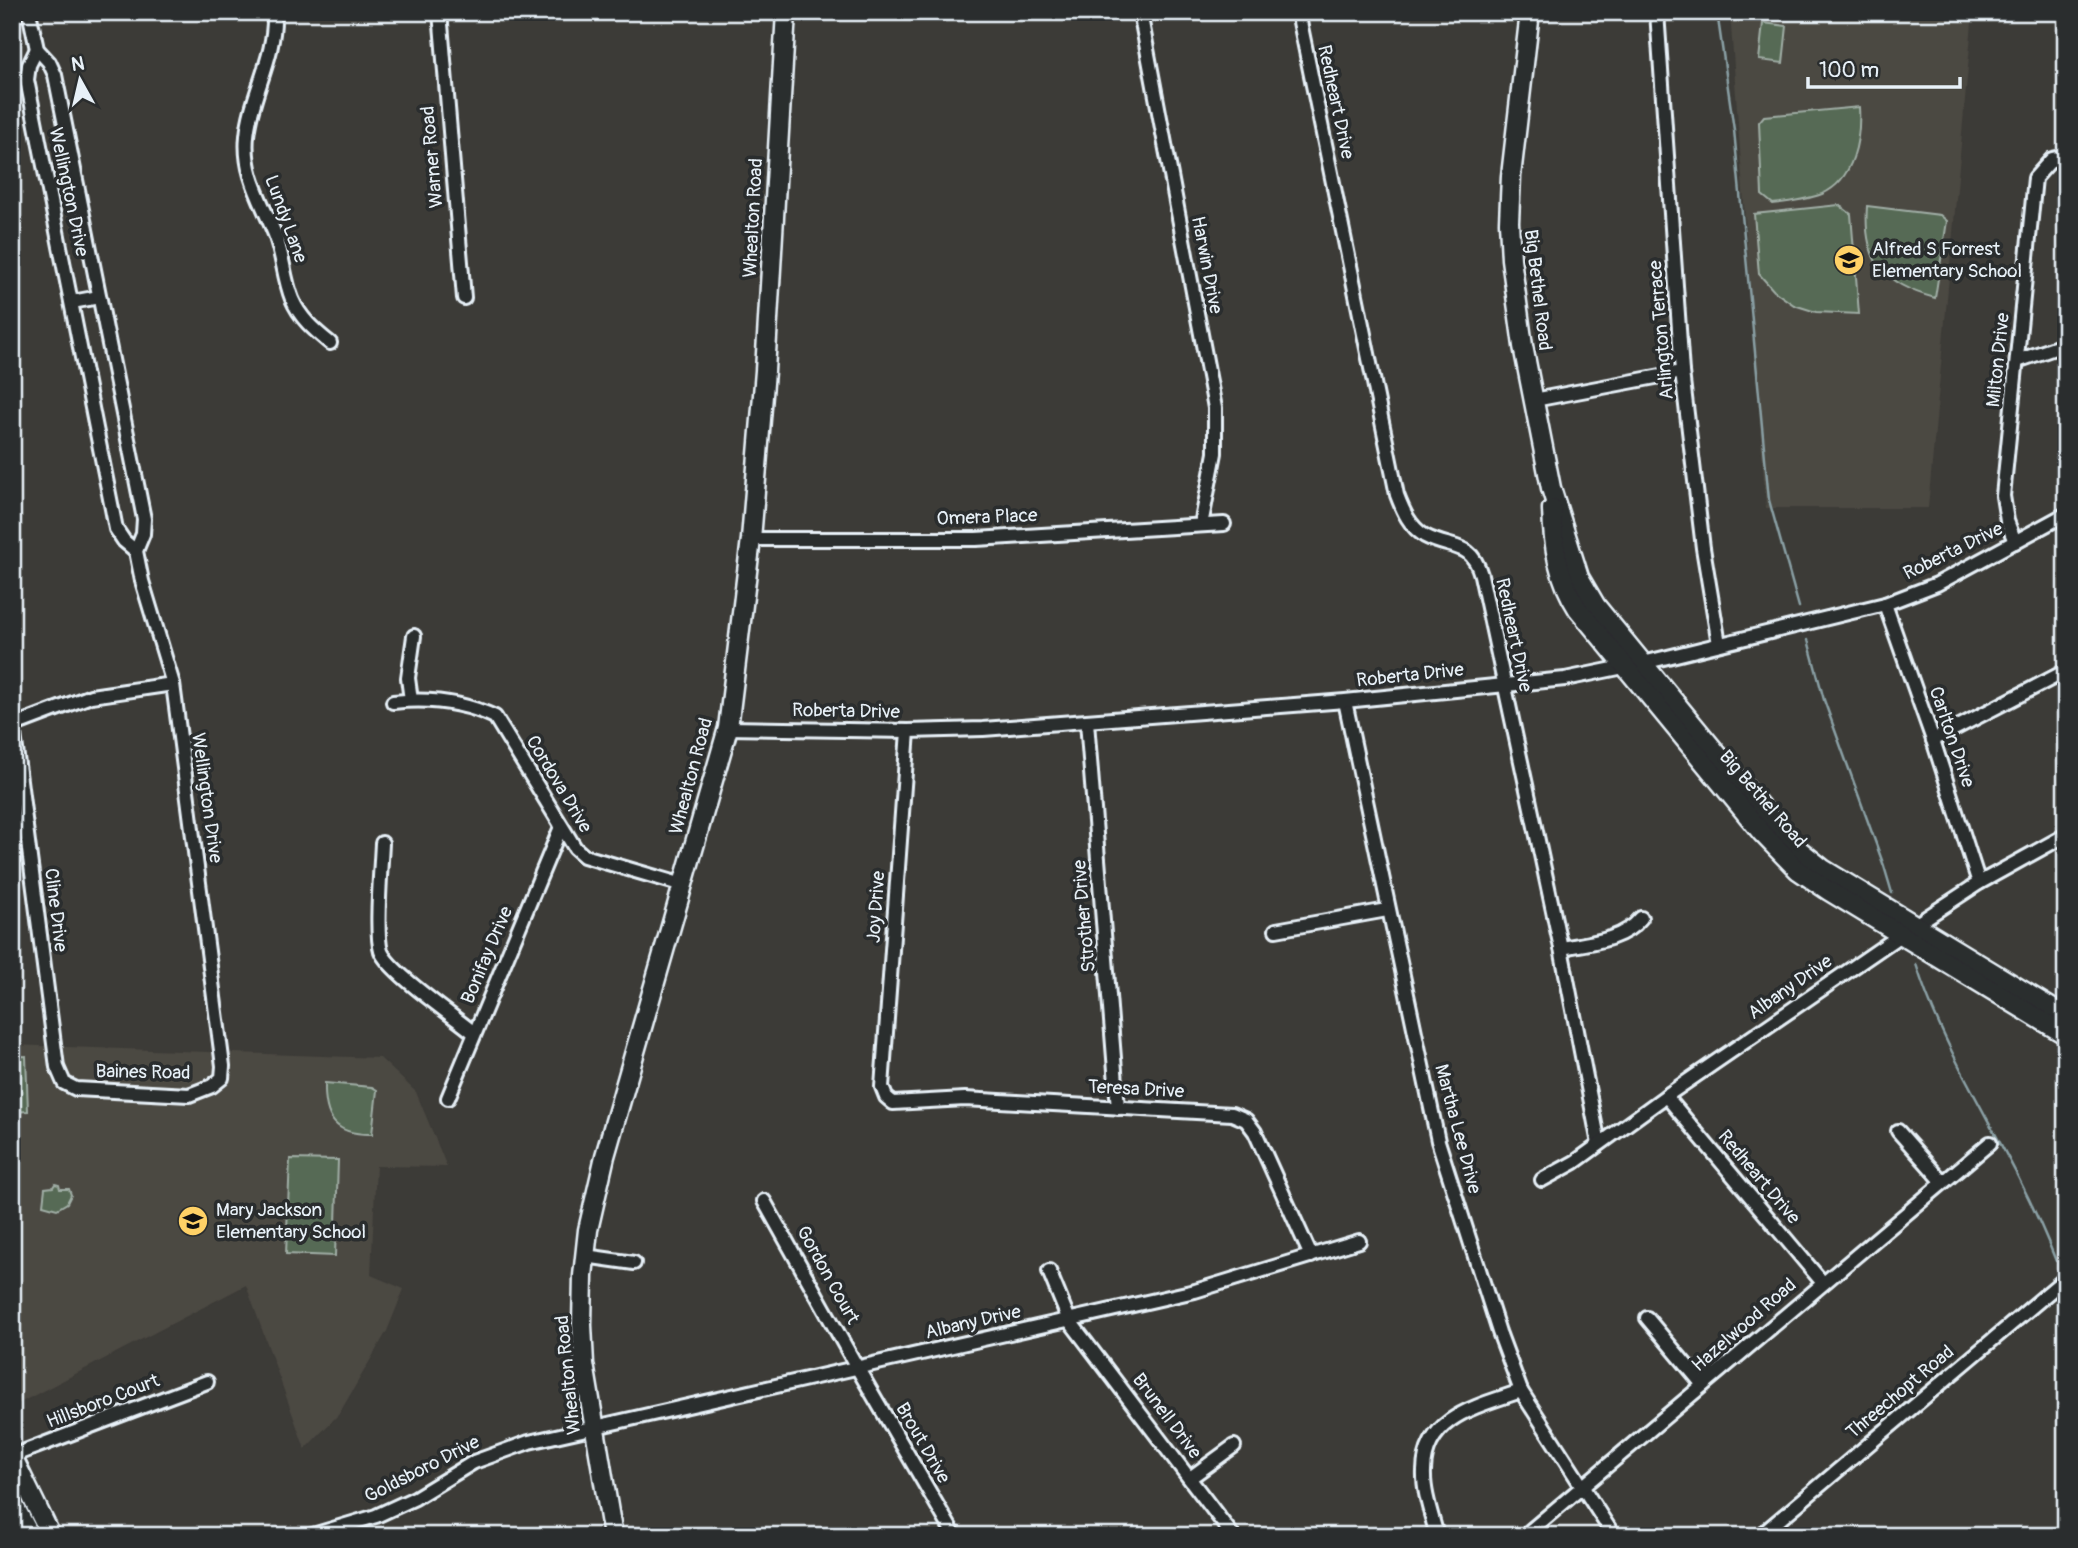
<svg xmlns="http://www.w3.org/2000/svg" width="2078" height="1548" viewBox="0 0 2078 1548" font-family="Pangolin,sans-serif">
<rect width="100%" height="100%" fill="#3c3b37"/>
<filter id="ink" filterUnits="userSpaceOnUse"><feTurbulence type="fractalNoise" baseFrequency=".0143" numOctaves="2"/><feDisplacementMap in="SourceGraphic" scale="14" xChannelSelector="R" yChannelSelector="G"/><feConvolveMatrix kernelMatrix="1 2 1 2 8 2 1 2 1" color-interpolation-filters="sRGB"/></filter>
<g filter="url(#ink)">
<g fill="#4b4842">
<path d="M1730,12H1973L1928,508H1766Z"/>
<path d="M12,1045L380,1058L416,1092L447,1167L376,1166L371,1275L404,1289L387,1331L339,1414L305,1449L246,1285L12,1407Z"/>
</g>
<g fill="#576a54" stroke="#a0aea6" stroke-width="2">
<path d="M1763,23L1787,26L1783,63L1759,60Z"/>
<path d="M1859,107C1861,139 1854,180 1822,194C1806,200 1789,202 1773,204L1762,195L1759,122L1764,116Z"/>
<path d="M1839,205L1851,214L1859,314L1816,312L1794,305L1774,291L1759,274L1754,214Z"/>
<path d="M1867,206L1940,215L1947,221L1935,298C1883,284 1863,262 1867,206Z"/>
<path d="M26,1056L28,1111L12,1112V1057Z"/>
<path d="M325,1083L372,1087L377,1090L372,1134C335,1135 324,1119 325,1083Z"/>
<path d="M290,1159L338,1160L335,1256L286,1254Z"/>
<path d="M55,1184L59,1185L60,1189H69L71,1195L67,1203L57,1209L43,1205L45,1188L53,1187Z"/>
</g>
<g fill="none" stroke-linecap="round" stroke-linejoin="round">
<g stroke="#8aa0a5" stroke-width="2.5">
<path d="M1717,12L1734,130L1769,500L1799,607"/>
<path d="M1808,640L1824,700L1884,866L1892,893"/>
<path d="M1916,964C1939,1038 1980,1103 2016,1173C2031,1202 2044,1231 2056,1261"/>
</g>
<g stroke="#e8f1f8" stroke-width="18">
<g id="street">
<path d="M274,12C276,58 251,93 247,136C243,175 263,203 276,237C283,257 284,279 292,299C300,318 314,330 330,343"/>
<path d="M440,12L464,298"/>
<path d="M1140,12L1215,408V453L1201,525"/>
<path d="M1298,12L1397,495C1403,511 1410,527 1425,536C1451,550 1471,540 1481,575L1561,948L1599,1144"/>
<path d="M1657,12L1682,372L1703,548L1719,644"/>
<path d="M37,49L29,65L27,80L116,529L124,541L136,551"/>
<path d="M72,302L99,297"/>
<path d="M2017,361L2066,344"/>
<path d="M1534,400L1682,372"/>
<path d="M751,539H976L1224,524"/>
<path d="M2015,542L2007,521L2003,496L2035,178L2052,159L2066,156"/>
<path d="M1885,604L1933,740L1979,883"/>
<path d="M411,700L408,678L414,636"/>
<path d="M1345,701L1438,1141L1499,1332L1521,1391L1614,1536"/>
<path d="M393,702C428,698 463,702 495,717L575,848L584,856L683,885"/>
<path d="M1087,722L1118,1108"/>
<path d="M12,726L91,696L173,684"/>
<path d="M13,726L57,1067L64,1083L76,1089L189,1095L212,1086L222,1078L223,1066L173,684L142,581L136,551L143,534L144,519L55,75L49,62L37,49L29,12"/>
<path d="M728,728L908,731L983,729L1345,701L1565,679L1643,663L1885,604L1937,584L2066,514"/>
<path d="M908,731L882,1087L886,1097L893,1103L965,1099L1232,1114L1246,1120L1255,1132L1311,1256"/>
<path d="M1933,740L2066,671"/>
<path d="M382,843C381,867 375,932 381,951C388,971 455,1017 474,1033"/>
<path d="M1276,930L1387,910"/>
<path d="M1561,948C1588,943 1623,941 1641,918"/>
<path d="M1666,1096L1823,1283"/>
<path d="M448,1098L561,827"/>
<path d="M1898,1131L1943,1182"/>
<path d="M1542,1180L1575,1162L1666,1096L1915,925L1979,883L2066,835"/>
<path d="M764,1201L858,1369L955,1536"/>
<path d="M585,1256L634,1263"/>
<path d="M1049,1271L1069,1320L1233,1536"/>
<path d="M1647,1318L1703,1385"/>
<path d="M12,1456L207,1382"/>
<path d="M1190,1478L1234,1446"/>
<path d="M309,1536L376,1516L415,1498L474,1462L529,1442L1195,1291L1359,1241"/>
<path d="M1437,1536C1432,1516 1423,1492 1424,1471C1425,1416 1479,1406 1521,1391"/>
<path d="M1524,1536L1990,1143"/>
<path d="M1760,1536L2066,1278"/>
</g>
</g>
<g stroke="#e8f1f8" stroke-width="23">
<g id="secondary">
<path d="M1530,12L1511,176L1509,222L1511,259L1523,346L1551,488L1579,577L1596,606L1777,827L1798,849L1823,869L2066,1017"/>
<path d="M1552,509C1553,545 1558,578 1578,609L1762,833L1798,870L1829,891L2066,1035"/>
<path d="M12,1456L51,1536"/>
<path d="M12,1502L30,1536"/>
<path d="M613,1536L584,1364L582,1325L583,1276L588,1230L605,1156L728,728L751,539L765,371L786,12"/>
</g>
</g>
<use href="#street" stroke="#2a2d2e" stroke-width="12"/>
<use href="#secondary" stroke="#2a2d2e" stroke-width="18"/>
</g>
</g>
<defs>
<g id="school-disc" transform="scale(1.575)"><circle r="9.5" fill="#ffd166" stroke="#2a2d2e"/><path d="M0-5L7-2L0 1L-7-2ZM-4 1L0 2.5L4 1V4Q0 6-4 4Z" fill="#111"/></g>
</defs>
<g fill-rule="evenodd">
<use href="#school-disc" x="1849" y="260"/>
<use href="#school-disc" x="193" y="1221"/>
</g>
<g text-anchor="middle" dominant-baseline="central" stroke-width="7" stroke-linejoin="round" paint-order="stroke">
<g font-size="19" fill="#e8f1f8" stroke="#2a2d2e">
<text transform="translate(1336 102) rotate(78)">Redheart Drive</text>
<text transform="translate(432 157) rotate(-95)">Warner Road</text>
<text transform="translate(69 192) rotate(78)">Wellington Drive</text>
<text transform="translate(753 218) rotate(-87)">Whealton Road</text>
<text transform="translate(286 219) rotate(70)">Lundy Lane</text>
<text transform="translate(1207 265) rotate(79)">Harwin Drive</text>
<text transform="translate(1538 290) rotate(83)">Big Bethel Road</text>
<text transform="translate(1661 330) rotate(-95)">Arlington Terrace</text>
<text transform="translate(1998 360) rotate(-84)">Milton Drive</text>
<text transform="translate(987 517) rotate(-2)">Omera Place</text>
<text transform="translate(1953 551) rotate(-26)">Roberta Drive</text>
<text transform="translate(1514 635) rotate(78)">Redheart Drive</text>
<text transform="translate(1410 675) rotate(-6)">Roberta Drive</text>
<text transform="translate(846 711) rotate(1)">Roberta Drive</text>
<text transform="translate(1952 737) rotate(71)">Carlton Drive</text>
<text transform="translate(691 776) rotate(-75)">Whealton Road</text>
<text transform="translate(559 784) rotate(59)">Cordova Drive</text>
<text transform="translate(207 798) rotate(82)">Wellington Drive</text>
<text transform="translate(1763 799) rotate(49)">Big Bethel Road</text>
<text transform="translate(876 907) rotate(-86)">Joy Drive</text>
<text transform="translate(56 910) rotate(83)">Cline Drive</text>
<text transform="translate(1084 916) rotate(-95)">Strother Drive</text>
<text transform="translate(487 955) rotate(-67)">Bonifay Drive</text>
<text transform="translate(1790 987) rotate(-35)">Albany Drive</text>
<text transform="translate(143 1072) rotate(1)">Baines Road</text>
<text transform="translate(1136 1089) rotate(3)">Teresa Drive</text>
<text transform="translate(1458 1129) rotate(75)">Martha Lee Drive</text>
<text transform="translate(1759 1177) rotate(50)">Redheart Drive</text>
<text transform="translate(828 1275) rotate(61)">Gordon Court</text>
<text transform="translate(973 1322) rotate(-13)">Albany Drive</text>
<text transform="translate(1744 1325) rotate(-41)">Hazelwood Road</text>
<text transform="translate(568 1375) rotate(-96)">Whealton Road</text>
<text transform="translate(1900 1392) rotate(-40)">Threechopt Road</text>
<text transform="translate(103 1401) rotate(-21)">Hillsboro Court</text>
<text transform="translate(1167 1416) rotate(53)">Brunell Drive</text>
<text transform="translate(923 1443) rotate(60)">Brout Drive</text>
<text transform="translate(422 1469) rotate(-27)">Goldsboro Drive</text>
</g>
<g font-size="19" fill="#e8f1f8" stroke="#2a2d2e" text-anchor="start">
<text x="1872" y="249">Alfred S Forrest<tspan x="1872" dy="22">Elementary School</tspan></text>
<text x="216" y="1210">Mary Jackson<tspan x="216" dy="22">Elementary School</tspan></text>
</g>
</g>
<rect width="2078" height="1548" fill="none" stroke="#2a2d2e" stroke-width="42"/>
<rect x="21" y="21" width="2036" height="1506" fill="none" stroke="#e8f1f8" stroke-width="2.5" filter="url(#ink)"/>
<g transform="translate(80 80) rotate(352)" stroke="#2a2d2e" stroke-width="5" paint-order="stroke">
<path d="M0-5L12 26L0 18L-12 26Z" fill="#e8f1f8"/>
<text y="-10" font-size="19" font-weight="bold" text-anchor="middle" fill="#e8f1f8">N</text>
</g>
<path d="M1808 77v10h152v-10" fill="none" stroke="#e8f1f8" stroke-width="3.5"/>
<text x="1819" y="77" font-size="21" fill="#e8f1f8" stroke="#2a2d2e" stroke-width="5" paint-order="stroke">100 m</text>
</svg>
